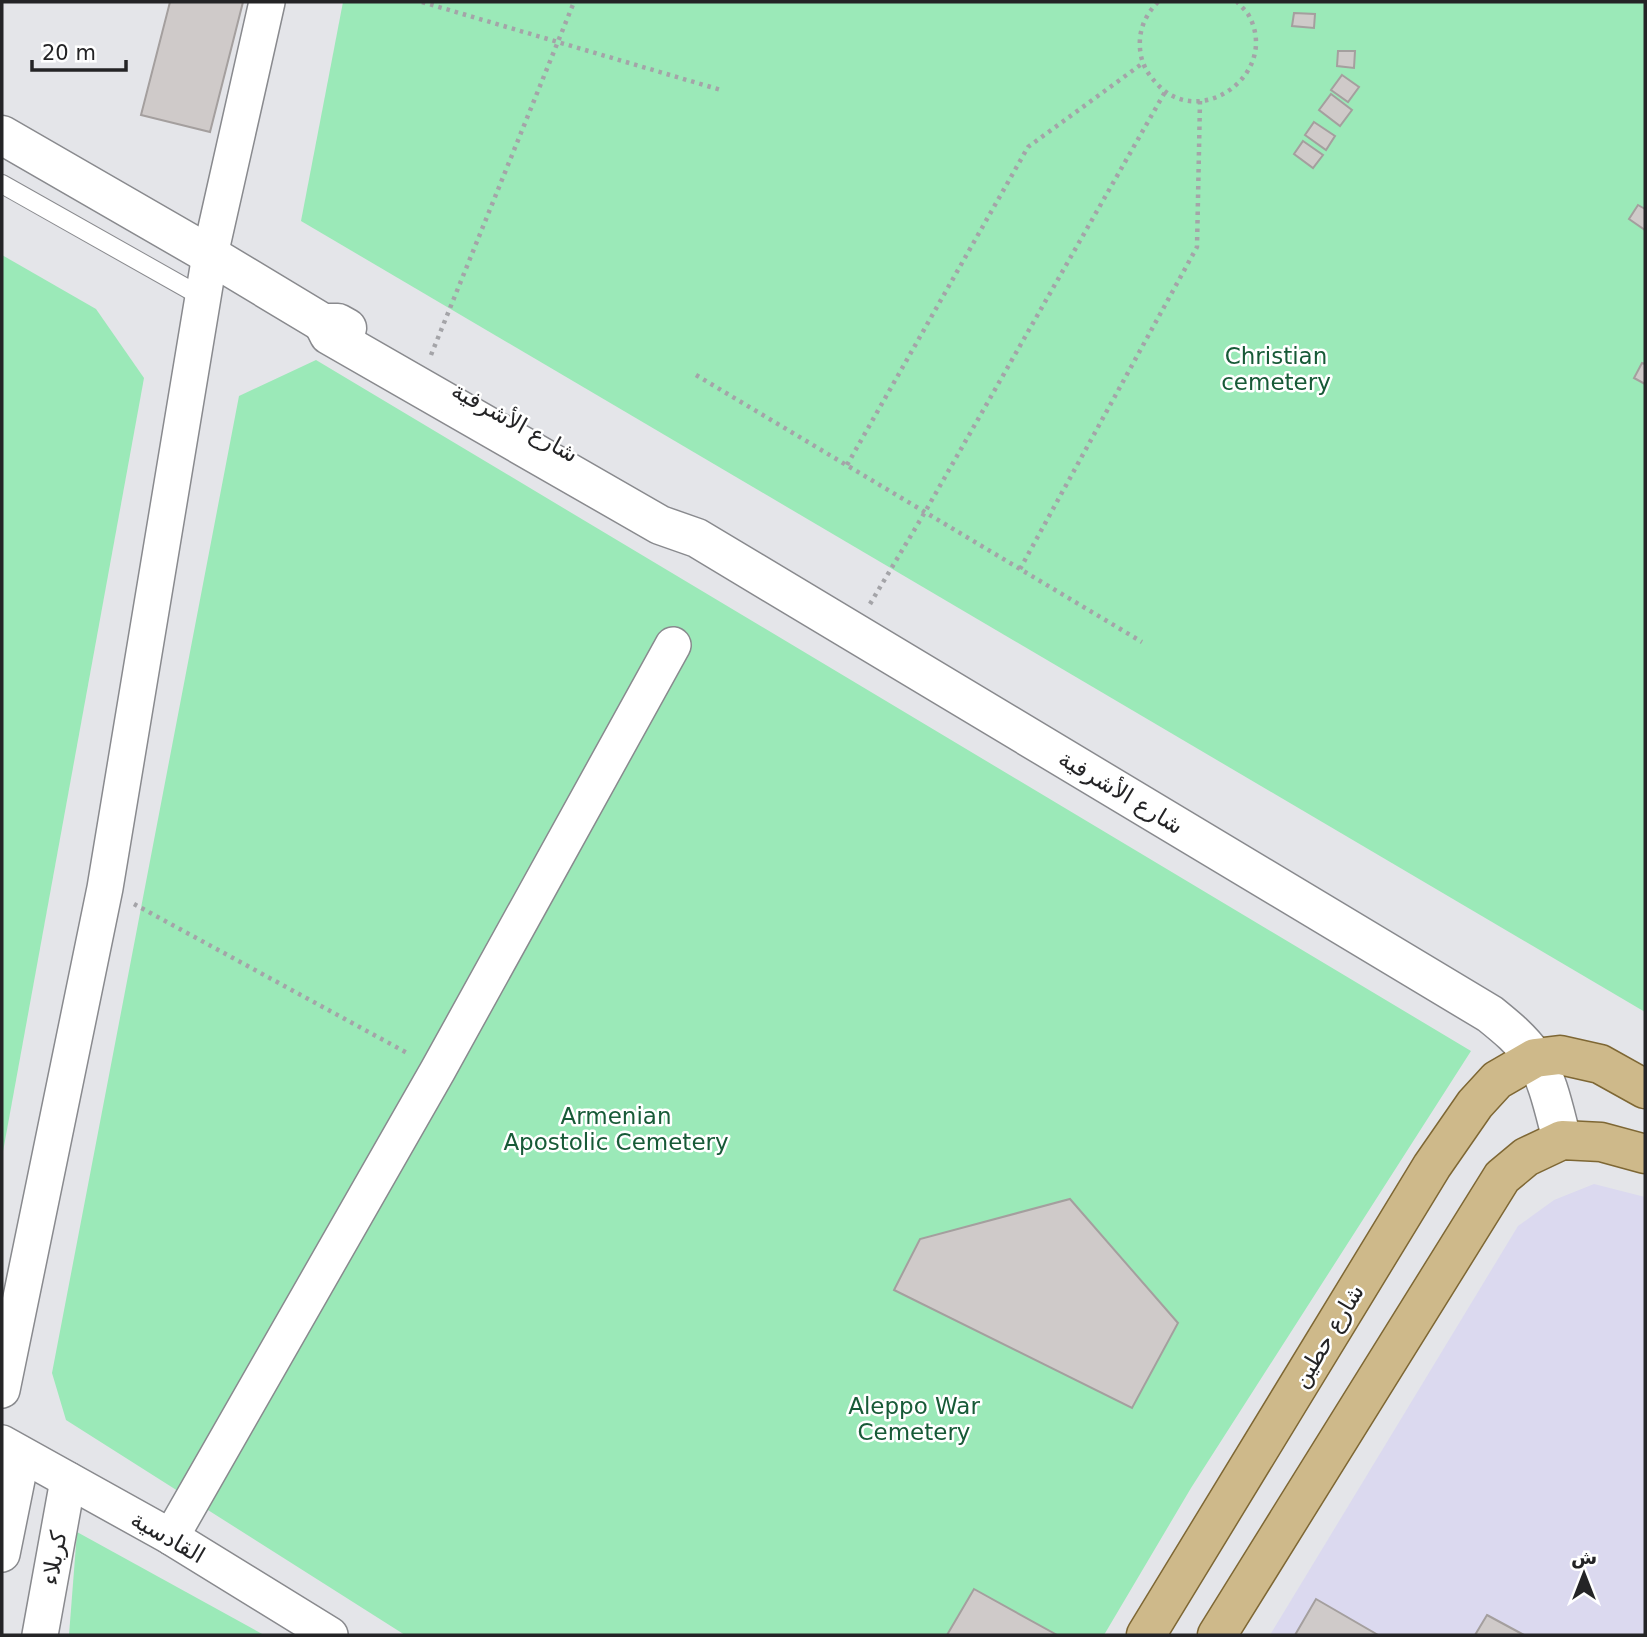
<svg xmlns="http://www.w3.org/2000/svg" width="1647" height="1637" viewBox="0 0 1647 1637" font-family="'DejaVu Sans',Cairo,sans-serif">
<rect width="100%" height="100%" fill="#e4e5e9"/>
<path fill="#dbd9ef" d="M1594,1184L1645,1197V1635H1270L1518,1226L1554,1200Z"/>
<g fill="#9be9b8">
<path d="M343,2H1645V1012L301,221Z"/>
<path d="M2,255L96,309L144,378L2,1157Z"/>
<path d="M316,360L1471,1051L1191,1488L1104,1635H405L66,1420L52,1373L239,396Z"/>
<path d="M77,1532L264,1635H69Z"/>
</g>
<g fill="#cfcac9" stroke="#a49f9e" stroke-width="2">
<path d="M170,2H243L210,132L141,115Z"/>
<path d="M1294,13L1315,14L1314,28L1292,26Z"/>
<path d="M1338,51H1355L1354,68L1337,66Z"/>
<path d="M1342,75L1359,87L1348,102L1331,90Z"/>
<path d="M1331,94L1352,110L1340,126L1319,110Z"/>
<path d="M1314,122L1335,136L1326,150L1305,135Z"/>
<path d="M1303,141L1323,155L1313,168L1294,154Z"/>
<path d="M1638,205L1645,209V230L1629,219Z"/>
<path d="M1642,363L1645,364V384L1634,378Z"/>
<path d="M1070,1199L1178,1323L1132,1408L894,1290L920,1239Z"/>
<path d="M974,1589L1057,1635H947Z"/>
<path d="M1316,1599L1378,1635H1295Z"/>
<path d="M1487,1615L1524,1635H1475Z"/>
</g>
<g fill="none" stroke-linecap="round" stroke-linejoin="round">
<g stroke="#898a8e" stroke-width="20">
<path id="lane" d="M2,184L204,298"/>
</g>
<g stroke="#898a8e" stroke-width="38">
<g id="street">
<path d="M2,1390L105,888L210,255L267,2"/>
<path d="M2,1443L171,1537L330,1635"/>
<path d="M171,1537L438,1070L673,645"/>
<path d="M2,1554L22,1455"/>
<path d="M40,1635L68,1480"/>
</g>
</g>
<g stroke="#898a8e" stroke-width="41">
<g id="secondary">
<path d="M2,135L210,255L323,323H338L347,328"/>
<path d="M323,323L329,335L660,525L697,538L1490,1014C1506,1027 1521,1039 1533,1056C1548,1078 1555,1114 1562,1140"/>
</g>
</g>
<g stroke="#7e6734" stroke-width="41">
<g id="primary">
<path d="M1146,1635L1432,1166L1475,1104L1497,1080L1535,1058L1560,1055L1600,1064L1645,1089"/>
<path d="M1217,1635L1502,1177L1526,1157L1562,1140L1601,1142L1645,1154"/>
</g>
</g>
<g stroke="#a4a4a8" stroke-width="4.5" stroke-dasharray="3.5 5" stroke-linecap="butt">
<path d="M422,2L721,90"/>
<path d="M1158,2C1143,17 1137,35 1141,56C1144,69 1151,78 1160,87C1204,129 1281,71 1248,14C1245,10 1241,6 1237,2"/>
<path d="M431,355L574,2"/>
<path d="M696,375L1142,642"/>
<path d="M847,465L1028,147L1143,63"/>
<path d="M1020,569L1197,247L1200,101"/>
<path d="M870,604L925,512L1165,92"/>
<path d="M134,904L409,1054"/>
</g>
<use href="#lane" stroke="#fff" stroke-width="18"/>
<use href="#street" stroke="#fff" stroke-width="35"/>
<use href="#secondary" stroke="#fff" stroke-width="38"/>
<use href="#primary" stroke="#ceb98a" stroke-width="38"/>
</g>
<g text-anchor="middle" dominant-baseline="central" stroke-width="5" stroke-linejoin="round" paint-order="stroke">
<g font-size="23" fill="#175a37" stroke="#fff">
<text x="1276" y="356">Christian<tspan x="1276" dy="26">cemetery</tspan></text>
<text x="616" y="1116">Armenian<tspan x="616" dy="26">Apostolic Cemetery</tspan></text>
<text x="914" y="1406">Aleppo War<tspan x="914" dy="26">Cemetery</tspan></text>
</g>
<g font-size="23" fill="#242426" stroke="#fff">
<text transform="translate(515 422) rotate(29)">شارع الأشرفية</text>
<text transform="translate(1121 792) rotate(31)">شارع الأشرفية</text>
<text transform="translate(1328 1336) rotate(-59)">شارع حطين</text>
<text transform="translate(168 1537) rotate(30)">القادسية</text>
<text transform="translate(54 1558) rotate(-80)">كربلاء</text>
</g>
</g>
<rect width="1647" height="1637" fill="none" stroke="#242426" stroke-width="7"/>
<g transform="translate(1584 1574)" stroke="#ffffff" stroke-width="5" paint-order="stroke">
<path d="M0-5L12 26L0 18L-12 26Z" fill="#242426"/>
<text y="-10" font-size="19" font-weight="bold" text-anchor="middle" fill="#242426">ش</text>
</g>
<path d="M32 60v10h94v-10" fill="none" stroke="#242426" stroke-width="3.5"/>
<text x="42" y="60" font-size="21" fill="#242426" stroke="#ffffff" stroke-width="5" paint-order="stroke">20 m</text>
</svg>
